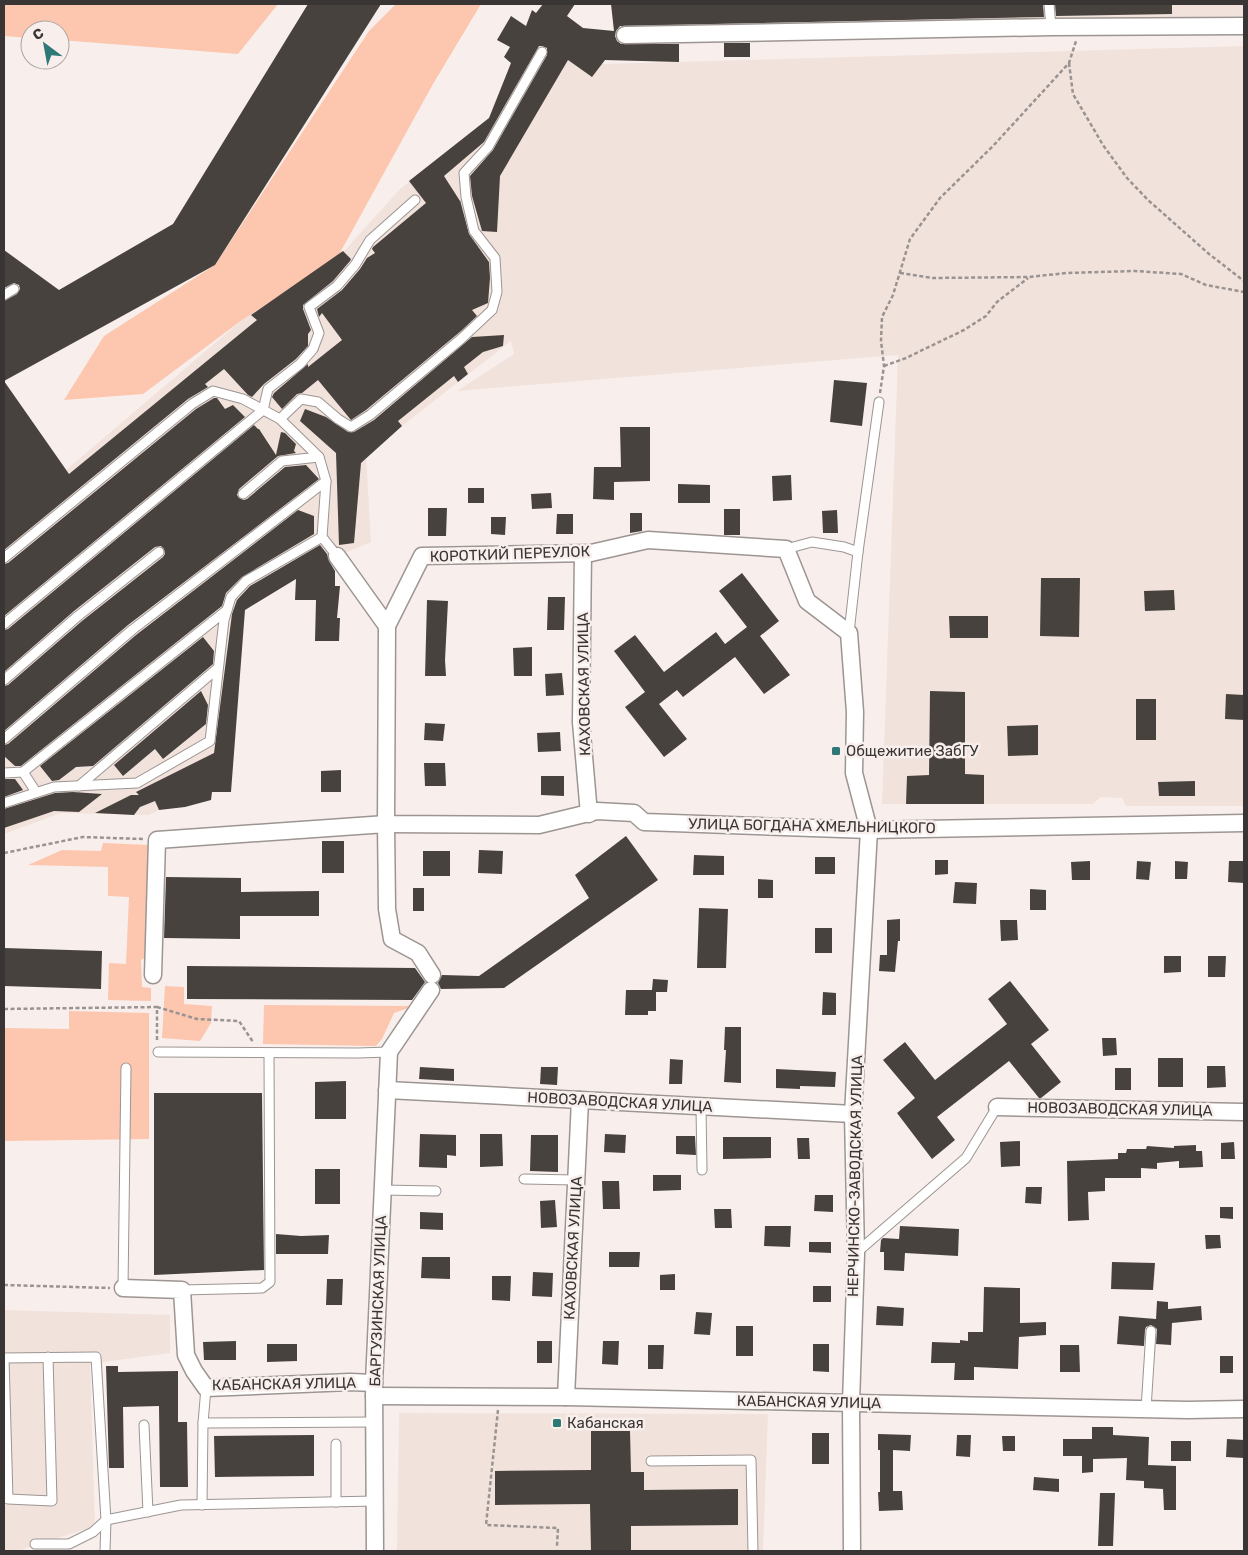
<svg xmlns="http://www.w3.org/2000/svg" width="1248" height="1555" viewBox="0 0 1248 1555" font-family="Rubik,sans-serif">
<rect width="100%" height="100%" fill="#f8efec"/>
<g fill="#f2e2dc">
<path d="M621,4H1244V16L621,26Z"/>
<path d="M532,10L602,64L1244,46V806H1126L1122,798L1101,797L1093,804H882L898,355L457,391L514,354L511,341L366,454L371,542L243,596L226,780L149,815L61,813L4,834V523L242,320L336,260L400,189L489,119Z"/>
<path d="M4,1310L170,1315V1353L90,1364L95,1526L18,1551H4Z"/>
<path d="M399,1413L768,1414L763,1551H397Z"/>
</g>
<g fill="#fcc6af">
<path d="M4,4H278L238,54L60,40V30H30V38L4,36Z"/>
<path d="M396,4H481L433,84L336,260L242,320L143,394L64,400L104,336L215,265L369,31Z"/>
<path d="M103,843L149,845L147,957L141,960L142,987L151,988V1001L108,1000L109,963L126,964L129,897L108,896V867L28,865L62,850L101,851Z"/>
<path d="M165,986L184,987V1004L212,1006L211,1023L200,1041L162,1038Z"/>
<path d="M264,1005L414,1006L394,1013L382,1039L376,1046L263,1044Z"/>
<path d="M69,1011L149,1013V1139L4,1141V1017V1028L69,1029Z"/>
</g>
<g fill="#48423f">
<path d="M308,4H381L215,265L4,381L69,474L257,320L251,315L343,251L351,259L350,261L333,281L303,305V309L311,330L308,334V346L296,359L264,384L252,397L248,395L224,369L205,384L208,387L188,399L4,550V301L17,294L20,289L19,285L14,283L4,288V250L59,290L173,224Z"/>
<path d="M543,4H575L567,16L583,28L614,31L611,4H1043L1044,17L620,26L616,31L615,36L617,41L621,44H679V62L605,60L592,77L568,60L500,176L497,232L482,231L472,196L470,176L493,150L547,55V48L542,46H539L484,142L444,176L460,201V200L469,234L489,262L490,278L488,303L472,310L477,316L461,331L366,410L351,420L318,380L302,393L297,394L282,409L272,397L274,393L308,364V367L342,340L322,313L319,317L317,309L342,290L360,269L367,258L375,253L372,249L373,247L426,203L409,181L489,118L511,63L504,57L510,47L497,40L511,16L526,26L532,10L536,13Z"/>
<path d="M1055,4H1172V14L1056,16Z"/>
<rect x="724" y="43" width="26" height="14"/>
<path d="M504,335L503,346L483,352L464,367L468,374L458,382L454,376L398,421L402,426L361,463L354,543L339,545L336,453L300,421L305,409L326,417L348,432H354L374,420L472,337Z"/>
<path d="M834,380L867,383L862,426L830,422Z"/>
<path d="M214,398H217L225,409L233,405L245,417L4,616V564L8,563L196,409Z"/>
<path d="M254,425L258,429H259L276,455L281,432L285,433L296,444L294,451L296,453L278,456L239,489L237,495L239,498L244,500L247,499L285,467L306,465L319,479L128,625L4,731V686L8,685L82,621L163,557L165,554L164,549L161,546L155,547L74,611L4,672V630L8,629Z"/>
<path d="M620,427H650V481L614,482V500L593,499L594,467H621Z"/>
<path d="M791,475L792,500L773,501L772,476Z"/>
<path d="M678,484L710,485V503H678Z"/>
<rect x="468" y="488" width="16" height="15"/>
<path d="M551,493L552,508L532,509L531,494Z"/>
<path d="M428,508H447L446,536H428Z"/>
<rect x="724" y="509" width="16" height="26"/>
<path d="M298,510L314,516V534L242,577L226,593L222,606L21,766H15L4,756V745L8,744L136,635Z"/>
<path d="M837,510L838,533H823L822,511Z"/>
<path d="M630,513H642V531L630,533Z"/>
<path d="M557,514H573V534H556Z"/>
<path d="M491,517H506L505,535L491,534Z"/>
<path d="M320,545L327,554L329,561L335,571V586H340L337,618H340L339,641H315L316,600H295L296,579L245,610L231,792H212L211,800L185,807L159,810L155,801L140,807L134,815L95,813L131,795H139L136,792L214,753L232,614L237,600L250,586Z"/>
<path d="M742,573L779,621L760,636L790,675L764,694L735,657L683,697L677,690L659,704L687,739L664,757L625,707L645,692L614,651L635,635L664,672L716,632L725,644L747,627L719,591Z"/>
<path d="M1041,578H1080L1079,637L1040,636Z"/>
<path d="M1174,590L1175,610L1145,611L1144,591Z"/>
<path d="M548,597H565L564,630H547Z"/>
<path d="M427,600L448,601L445,660L446,676H425Z"/>
<path d="M949,616H988V638H950Z"/>
<path d="M203,637L214,651L213,664L93,766L76,767L59,780L52,781L40,766Z"/>
<path d="M532,647V676H514L513,648Z"/>
<path d="M562,673L564,695L546,696L545,674Z"/>
<path d="M201,691L208,705L206,724L163,759L155,749L123,776L114,765Z"/>
<path d="M930,691L965,692V774L984,775V804H906L907,776L929,775Z"/>
<path d="M1226,694L1244,695V720L1225,719Z"/>
<rect x="1136" y="699" width="20" height="41"/>
<path d="M425,723L445,724L443,741L424,740Z"/>
<path d="M1038,725V755L1008,756L1007,726Z"/>
<path d="M560,732L561,751L538,752L537,733Z"/>
<path d="M424,763H445L446,786H425Z"/>
<path d="M341,770V792H321V771Z"/>
<path d="M541,776H564V796L541,795Z"/>
<path d="M4,779H15L23,790L4,797Z"/>
<path d="M1195,781V796H1159L1158,782Z"/>
<path d="M73,792L102,794L79,812L54,811L4,828V809L55,793Z"/>
<path d="M626,836L658,880L504,988L441,989L438,983L442,975L479,976L589,898L575,875Z"/>
<rect x="322" y="841" width="22" height="32"/>
<path d="M479,850L503,851L502,874L478,873Z"/>
<rect x="423" y="851" width="27" height="25"/>
<path d="M694,855L724,856V875H693Z"/>
<rect x="815" y="857" width="20" height="17"/>
<path d="M935,860H948V874L935,875Z"/>
<path d="M1090,861V880H1072L1071,862Z"/>
<path d="M1137,861L1151,862L1149,880L1136,879Z"/>
<path d="M1175,861L1188,862L1187,879H1175Z"/>
<path d="M1229,861H1244V883L1228,882Z"/>
<path d="M166,877L241,878V892L319,891V916H240V939L164,938Z"/>
<path d="M758,879L773,880V898H758Z"/>
<path d="M955,882L977,883L976,904L953,903Z"/>
<rect x="413" y="888" width="11" height="23"/>
<path d="M1030,889L1046,890V910H1030Z"/>
<path d="M699,908L728,909L726,968H697Z"/>
<path d="M900,919V941H898L895,972L879,971L880,955H887V920Z"/>
<path d="M1000,920H1017L1018,940L1001,941Z"/>
<rect x="815" y="928" width="17" height="25"/>
<path d="M4,948L102,951L101,989L4,986Z"/>
<path d="M1164,956H1181V972L1164,973Z"/>
<path d="M1208,956H1226L1225,977H1208Z"/>
<path d="M187,966L415,968L425,982L412,1000L187,999Z"/>
<path d="M653,979L668,980L667,992H656V1011H648V1015H625L626,990H652Z"/>
<path d="M1010,981L1049,1030L1031,1044L1061,1082L1041,1098H1039L1009,1061L937,1117L955,1140L932,1159L897,1113L915,1098L883,1060L905,1042L935,1080L1007,1024L988,999Z"/>
<path d="M823,992L836,993V1015H822Z"/>
<path d="M725,1027H741V1083L724,1082L726,1050H724Z"/>
<path d="M1102,1038H1116L1117,1055L1103,1056Z"/>
<rect x="1158" y="1058" width="25" height="29"/>
<path d="M670,1059L683,1060L682,1084H669Z"/>
<path d="M1207,1066H1225L1226,1087L1207,1088Z"/>
<path d="M420,1067L454,1069V1081L419,1079Z"/>
<path d="M541,1067H558L557,1085L540,1084Z"/>
<rect x="1115" y="1068" width="16" height="22"/>
<path d="M776,1069L836,1072L835,1087L800,1086V1089L776,1088Z"/>
<path d="M346,1081V1119H315V1082Z"/>
<path d="M154,1093H262L264,1270L154,1275Z"/>
<path d="M420,1134L456,1135V1156L447,1155V1168L419,1167Z"/>
<path d="M480,1134H502L503,1166L480,1167Z"/>
<path d="M605,1134L626,1135L625,1153L604,1152Z"/>
<path d="M531,1135H558V1172L530,1171Z"/>
<path d="M676,1136H695L696,1155L676,1154Z"/>
<path d="M723,1137H771V1158L723,1159Z"/>
<path d="M797,1138H809L810,1159H798Z"/>
<path d="M1020,1141V1166L1001,1167L1000,1142Z"/>
<path d="M1234,1142L1235,1159H1221V1143Z"/>
<path d="M1196,1145V1151H1202L1203,1167L1179,1168V1161L1157,1163V1169L1141,1168V1178H1105V1191L1088,1192L1089,1220L1068,1221L1067,1161L1118,1159V1153H1126L1127,1149H1146L1147,1146L1174,1148V1146Z"/>
<rect x="315" y="1169" width="25" height="35"/>
<path d="M653,1175H681V1190L653,1191Z"/>
<path d="M602,1181H619L620,1209H603Z"/>
<path d="M1026,1187H1042L1041,1204L1025,1203Z"/>
<path d="M815,1195H833V1212L814,1211Z"/>
<path d="M555,1200L557,1227L541,1228L540,1201Z"/>
<path d="M1220,1207H1233V1219L1220,1218Z"/>
<path d="M714,1209H731L732,1228H715Z"/>
<path d="M420,1212L443,1213V1230L420,1229Z"/>
<path d="M765,1226H791L790,1247L764,1246Z"/>
<path d="M900,1226L959,1229L958,1256L905,1253L904,1271L884,1270V1252H880L881,1240L883,1238L899,1239Z"/>
<path d="M276,1234L301,1236L329,1235L328,1254H276Z"/>
<path d="M1205,1235H1220L1221,1248L1206,1249Z"/>
<path d="M809,1242H831V1253L809,1252Z"/>
<path d="M609,1252H640L639,1267H609Z"/>
<path d="M422,1257H450V1279L421,1278Z"/>
<path d="M1112,1262L1155,1263L1153,1290L1111,1289Z"/>
<path d="M533,1272L553,1273L552,1297L532,1296Z"/>
<path d="M675,1274V1290H660V1275Z"/>
<path d="M492,1276H511L510,1301L492,1300Z"/>
<path d="M327,1279H343L342,1305H326Z"/>
<rect x="813" y="1286" width="18" height="16"/>
<path d="M984,1287L1020,1288V1323L1046,1322V1335L1019,1337L1018,1369L974,1367V1380H954L955,1363H931L932,1342L960,1343V1340L968,1341V1332H983Z"/>
<path d="M1157,1301L1168,1302V1309L1201,1306L1202,1320L1172,1323L1171,1345L1156,1344L1157,1329L1151,1325L1146,1327L1145,1330L1144,1346L1117,1344L1119,1316L1156,1319Z"/>
<path d="M877,1306L904,1308L903,1326L876,1325Z"/>
<path d="M696,1312L712,1313L710,1335L694,1334Z"/>
<rect x="736" y="1326" width="17" height="30"/>
<path d="M236,1341V1360H204L203,1342Z"/>
<rect x="537" y="1341" width="15" height="22"/>
<path d="M603,1341H619L618,1365L602,1364Z"/>
<path d="M267,1344H297V1361L267,1362Z"/>
<path d="M813,1344H829V1372L813,1371Z"/>
<path d="M648,1345H664L663,1369H648Z"/>
<path d="M1060,1345H1079L1080,1372H1060Z"/>
<rect x="1220" y="1356" width="13" height="17"/>
<path d="M106,1366H118V1372L178,1371V1422H187L188,1487H160L159,1406L123,1407L124,1468H109Z"/>
<path d="M1092,1427H1113V1435L1149,1437L1148,1465L1176,1466V1510H1164L1163,1489L1144,1488V1481L1126,1480L1127,1458L1093,1459V1472L1082,1473V1456H1063V1439H1092Z"/>
<path d="M591,1431H630L631,1472H644V1490L738,1489V1525L631,1526V1551H591L590,1504L495,1505V1471L591,1470Z"/>
<rect x="812" y="1433" width="17" height="31"/>
<path d="M878,1434L911,1435L910,1451L893,1450V1491H902L903,1510L879,1511L878,1492H880V1450H878Z"/>
<path d="M314,1435V1476L215,1477L214,1436Z"/>
<path d="M957,1435H971L970,1457L956,1456Z"/>
<path d="M1002,1436H1015V1451H1003Z"/>
<path d="M1227,1439L1244,1440V1458L1226,1457Z"/>
<rect x="1171" y="1441" width="20" height="20"/>
<path d="M1034,1477L1059,1479V1492L1033,1490Z"/>
<path d="M1100,1493H1115L1113,1546H1098Z"/>
</g>
<g fill="none" stroke-linecap="round" stroke-linejoin="round">
<g stroke="#9c9592" stroke-width="11">
<g id="service">
<path d="M1049,4L1051,27"/>
<path d="M4,295L14,289"/>
<path d="M280,419L301,399L318,402L338,419L351,427L370,415L461,339L492,310L497,292L495,258L474,231L466,197L464,173L488,147L542,52"/>
<path d="M243,494L282,461L319,457"/>
<path d="M786,549L812,542L844,547L858,552"/>
<path d="M4,558L192,404L213,391L243,399L280,419L319,457L326,481L322,537L337,556"/>
<path d="M4,624L263,410L268,389L300,364L313,349L319,333L309,307L337,286L355,265L370,240L415,200"/>
<path d="M849,633L858,552L879,402"/>
<path d="M4,680L78,616L159,552"/>
<path d="M4,739L132,630L326,481"/>
<path d="M23,772L36,792"/>
<path d="M4,773L23,772L227,610"/>
<path d="M79,786L218,668"/>
<path d="M4,803L54,787L137,783L210,741L224,620L231,597L246,581L322,537"/>
<path d="M158,1052L358,1053L389,1052"/>
<path d="M701,1107L702,1170"/>
<path d="M524,1179L576,1180"/>
<path d="M382,1190L436,1191"/>
<path d="M856,1253L966,1158L997,1107"/>
<path d="M123,1288L126,1068"/>
<path d="M182,1290L262,1288L270,1282L269,1053"/>
<path d="M4,1358L8,1499L52,1501L48,1357"/>
<path d="M4,1358L96,1357L106,1520L105,1551"/>
<path d="M1146,1409L1151,1331"/>
<path d="M203,1423L206,1388"/>
<path d="M144,1425L148,1512"/>
<path d="M651,1461L751,1460L753,1551"/>
<path d="M336,1502V1444"/>
<path d="M202,1505L203,1423L375,1422"/>
<path d="M35,1544H69L93,1532L106,1520L181,1505L375,1501"/>
</g>
</g>
<g stroke="#9c9592" stroke-width="19">
<g id="minor">
<path d="M625,35L1051,27L1244,26"/>
<path d="M583,553L581,722L589,814"/>
<path d="M337,556L387,626L386,824L539,825L597,811L634,813L644,822L869,830L1244,823"/>
<path d="M387,626L422,556L591,553L648,540L786,549L807,601L849,633L855,712L854,773L869,830L853,1114L856,1254L851,1403L852,1551"/>
<path d="M153,975L157,840L386,824L387,909L392,939L418,953L432,975"/>
<path d="M387,1090L853,1114"/>
<path d="M997,1107L1244,1112"/>
<path d="M123,1288L182,1290L186,1355L194,1371L206,1388L350,1382L374,1383"/>
<path d="M374,1396L566,1397L1188,1410L1244,1409"/>
<path d="M566,1397L580,1100"/>
<path d="M375,1551L374,1383L389,1052L431,990"/>
</g>
</g>
<g stroke="#999391" stroke-width="2.5" stroke-dasharray="4 2.5" stroke-linecap="butt">
<path d="M1069,63L1073,94L1103,145L1127,178L1148,200L1209,254L1244,281"/>
<path d="M900,273L933,278L1029,277L1066,273L1135,271L1181,274L1206,285L1244,292"/>
<path d="M884,366L906,358L964,330L986,316L997,302L1028,278"/>
<path d="M880,393L884,366L881,341L882,317L893,295L910,239L940,198L993,146L1069,63L1076,41"/>
<path d="M4,853L83,837L143,839"/>
<path d="M157,1007L197,1019L239,1021L253,1042"/>
<path d="M4,1009L157,1007V1042"/>
<path d="M4,1285L110,1288"/>
<path d="M498,1410L486,1525L558,1528L557,1546"/>
</g>
<use href="#service" stroke="#fff" stroke-width="9"/>
<use href="#minor" stroke="#fff" stroke-width="16"/>
</g>
<g fill="#2e7877" stroke="#f8efec" stroke-width="2">
<rect x="831" y="746" width="10" height="10" rx="2.5"/>
<rect x="552" y="1418" width="10" height="10" rx="2.5"/>
</g>
<g text-anchor="middle" dominant-baseline="central" stroke-width="5" stroke-linejoin="round" paint-order="stroke">
<g font-size="15" fill="#383534" stroke="#f8efec">
<text transform="translate(510 554) rotate(-2)">КОРОТКИЙ ПЕРЕУЛОК</text>
<text transform="translate(584 684) rotate(-91)">КАХОВСКАЯ УЛИЦА</text>
<text transform="translate(812 826) rotate(1)">УЛИЦА БОГДАНА ХМЕЛЬНИЦКОГО</text>
<text transform="translate(620 1102) rotate(3)">НОВОЗАВОДСКАЯ УЛИЦА</text>
<text transform="translate(1120 1109) rotate(1)">НОВОЗАВОДСКАЯ УЛИЦА</text>
<text transform="translate(855 1176) rotate(-89)">НЕРЧИНСКО-ЗАВОДСКАЯ УЛИЦА</text>
<text transform="translate(573 1248) rotate(-87)">КАХОВСКАЯ УЛИЦА</text>
<text transform="translate(378 1301) rotate(-88)">БАРГУЗИНСКАЯ УЛИЦА</text>
<text transform="translate(284 1384) rotate(-1)">КАБАНСКАЯ УЛИЦА</text>
<text transform="translate(809 1402) rotate(1)">КАБАНСКАЯ УЛИЦА</text>
</g>
<g font-size="15" fill="#383534" stroke="#f8efec" text-anchor="start">
<text x="846" y="751">Общежитие ЗабГУ</text>
<text x="567" y="1423">Кабанская</text>
</g>
</g>
<rect width="1248" height="1555" fill="none" stroke="#383534" stroke-width="10"/>
<g transform="translate(45 45) rotate(328)"><circle r="24" fill="#f8efec" stroke="#aba5a2"/>
<path d="M0-4L9 19L0 12L-9 19Z" fill="#2e7877"/>
<text y="-8" font-size="14" font-weight="bold" text-anchor="middle" fill="#383534">С</text>
</g>
</svg>
